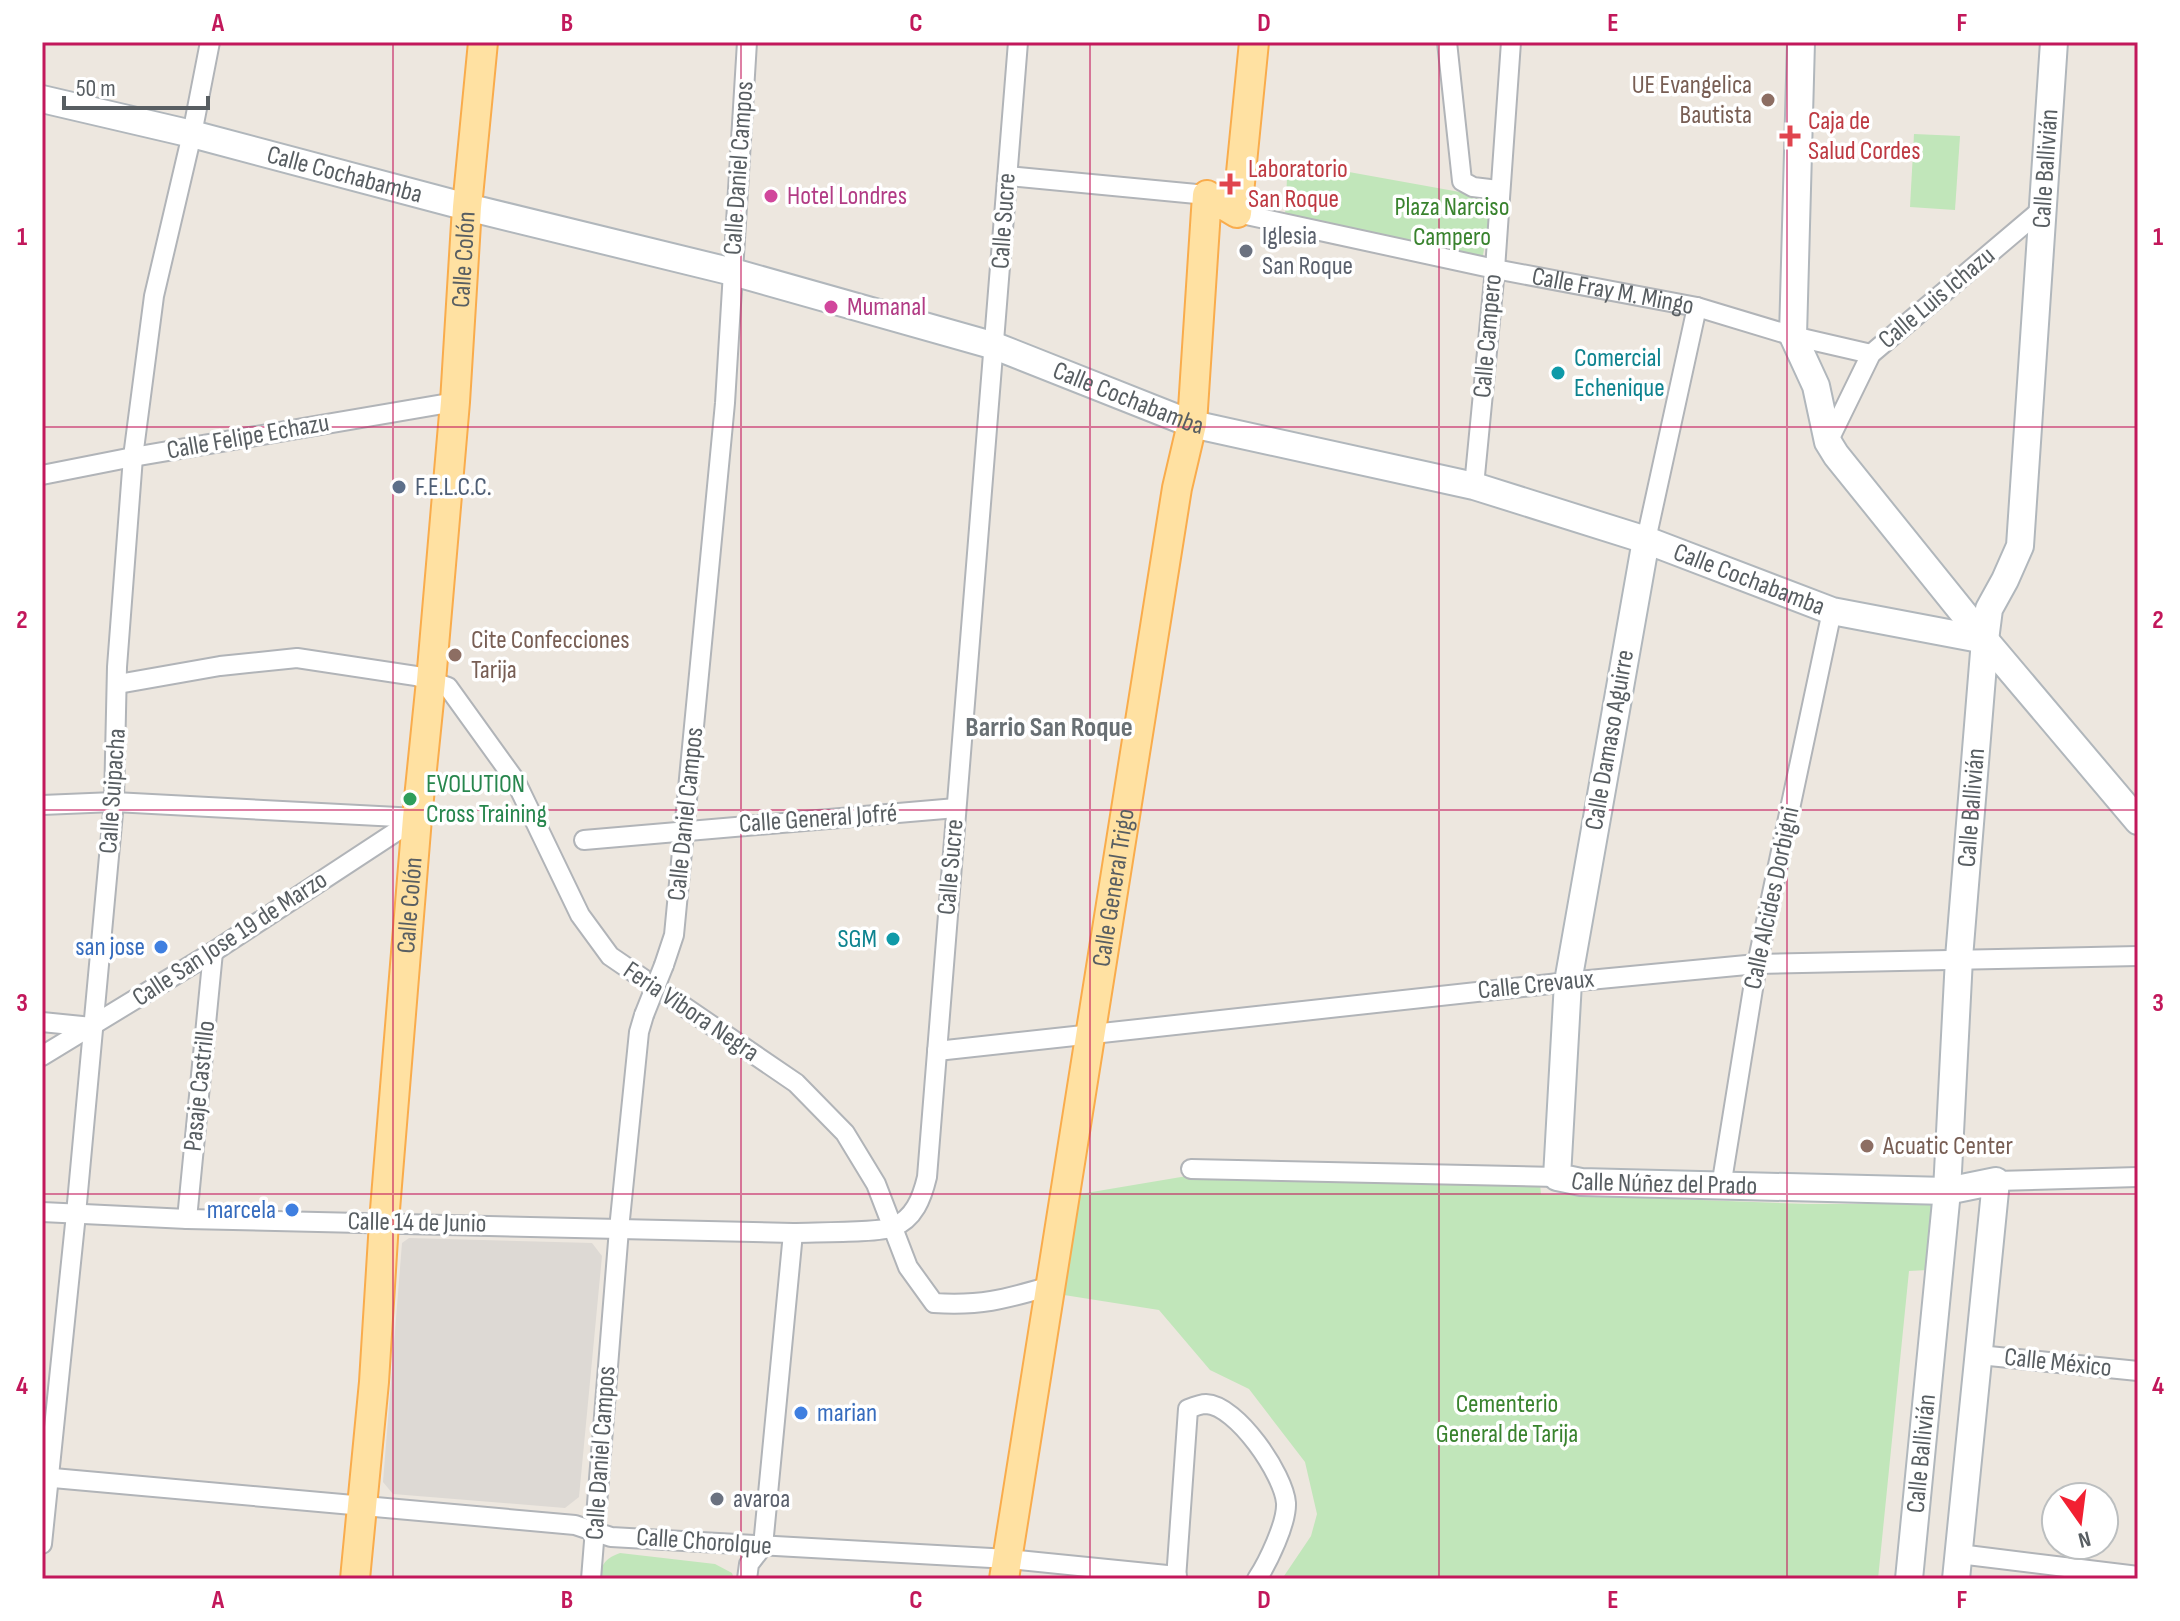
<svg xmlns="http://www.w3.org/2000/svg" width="2180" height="1621" viewBox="0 0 2180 1621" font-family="'Sofia Sans Condensed',sans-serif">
<rect width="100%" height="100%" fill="#ede7df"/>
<path fill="#ddd9d4" d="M409,1238L592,1243L602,1256L579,1497L565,1508L393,1494L383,1482L402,1243Z"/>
<g fill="#c1e6ba">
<path d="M1914,134L1960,136L1955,210L1910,207Z"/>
<path d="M1288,161L1493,198L1482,261L1285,215Z"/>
<path d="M1187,1176L1540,1184L1541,1194L1807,1204H1932L1928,1270L1909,1271L1878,1579H1282L1311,1536L1317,1514L1305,1462L1249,1389L1210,1370L1159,1310L1064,1295L1080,1194Z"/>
<path d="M620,1553L715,1564L732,1573L734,1579H599C601,1564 606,1558 620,1553Z"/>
</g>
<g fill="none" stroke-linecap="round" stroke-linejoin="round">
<g stroke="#b1b4b8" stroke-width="22">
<g id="street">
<path d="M1447,42L1462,181L1473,187L1498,190"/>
<path d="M1008,176L1207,195"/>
<path id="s1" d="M1237,213L1495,269L1697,307L1793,336L1871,354"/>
<path d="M1828,442L1871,354L2041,210"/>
<path d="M42,475L133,457L455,402"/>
<path d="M1474,486L1495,269L1511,42"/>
<path d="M1646,540L1697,307"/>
<path d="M118,684L220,666L297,658L416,676L448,687L515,780L580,915L610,956L796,1083L845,1133L876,1184L908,1267L934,1303C983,1306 1005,1299 1051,1286"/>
<path d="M42,805L114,802L417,818"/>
<path d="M584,840L956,808"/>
<path d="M664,965L674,935L725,403L747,42"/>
<path d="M42,1022L92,1027"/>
<path d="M937,1051L1568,982L1757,964L2138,956"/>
<path d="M42,1056L213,952L417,818"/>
<path d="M1191,1169L1557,1177"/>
<path d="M1996,1181L2138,1177"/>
<path d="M1721,1187L1757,964L1832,611"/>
<path d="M42,1212L187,1219L793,1233C812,1232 880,1233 893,1227C914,1219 922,1198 927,1177L1018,42"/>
<path d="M187,1219L213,952"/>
<path d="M1979,1355L2138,1371"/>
<path d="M42,1477L575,1525L611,1537L1009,1559L1177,1576"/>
<path d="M42,1544L76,1214L114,802L117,667L133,457L154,296L192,134L210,42"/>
<path d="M1959,1554L2138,1576"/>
<path d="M591,1579L619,1229L639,1032L644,1015"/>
<path d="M747,1579L749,1564L763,1546L793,1233"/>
<path d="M1176,1579L1188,1409C1193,1407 1201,1404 1206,1404C1237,1405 1284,1475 1286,1503C1287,1523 1268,1562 1257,1579"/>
</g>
</g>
<g stroke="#b1b7bc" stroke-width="30">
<g id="secondary">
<path d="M1801,42L1793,336L1816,386L1828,442L1836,455L1985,640L2138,821"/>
<path id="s2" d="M42,99L192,134L467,207L733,272L995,346L1192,424L1474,486L1646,540L1832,611L1985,640"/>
<path id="s3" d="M1646,540L1568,982L1557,1177L1581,1182L1947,1191L1996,1181L1956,1579"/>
<path id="s4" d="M1909,1579L1947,1191L1959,958L1985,640L1989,609L2005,580L2020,546L2054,42"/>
</g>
</g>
<g stroke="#f9ac4c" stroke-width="32">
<g id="primary">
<path id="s5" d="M355,1579L374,1382L384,1222L417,818L431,681L455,402L467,207L483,42"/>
<path id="s6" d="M1004,1579L1177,488L1192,424L1207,195L1237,213L1254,42"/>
</g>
</g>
<use href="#street" stroke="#fff" stroke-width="18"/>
<use href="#secondary" stroke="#fff" stroke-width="26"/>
<use href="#primary" stroke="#ffe1a2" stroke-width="28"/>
<g stroke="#b1b4b8" stroke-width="22" stroke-linecap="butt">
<path id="street-bridge" d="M644,1015L664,965"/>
</g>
<use href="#street-bridge" stroke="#fff" stroke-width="18"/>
</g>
<path fill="none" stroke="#c2185b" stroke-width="2" stroke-opacity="0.55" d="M393,42V1579M741,42V1579M1090,42V1579M1439,42V1579M1787,42V1579M42,427H2138M42,810H2138M42,1194H2138"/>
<g fill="#8d6e63" stroke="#fff" stroke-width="3">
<circle cx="1768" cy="100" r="8"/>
<circle cx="455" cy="655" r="8"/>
<circle cx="1867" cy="1146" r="8"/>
</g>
<g fill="#e0444e" stroke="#fff" stroke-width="3">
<path d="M1786 124h8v8h8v8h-8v8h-8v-8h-8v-8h8z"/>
<path d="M1226 172h8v8h8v8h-8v8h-8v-8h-8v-8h8z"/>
</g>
<g fill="#d1479c" stroke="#fff" stroke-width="3">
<circle cx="771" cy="196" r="8"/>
<circle cx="831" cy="307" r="8"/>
</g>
<g fill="#6b7280" stroke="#fff" stroke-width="3">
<circle cx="1246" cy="251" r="8"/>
<circle cx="717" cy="1499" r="8"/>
</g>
<g fill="#0f9aa8" stroke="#fff" stroke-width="3">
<circle cx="1558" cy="373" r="8"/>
<circle cx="893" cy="939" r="8"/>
</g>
<circle fill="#5c6f8a" stroke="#fff" stroke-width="3" cx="399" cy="487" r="8"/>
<circle fill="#2e9e5b" stroke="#fff" stroke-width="3" cx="410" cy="799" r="8"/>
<g fill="#3f7fe0" stroke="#fff" stroke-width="3">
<circle cx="161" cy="947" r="8"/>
<circle cx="292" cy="1210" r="8"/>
<circle cx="801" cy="1413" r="8"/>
</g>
<g text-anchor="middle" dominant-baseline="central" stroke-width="7" stroke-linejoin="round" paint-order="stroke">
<g font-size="26" fill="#785e54" stroke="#fff" text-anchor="start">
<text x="1752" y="85" text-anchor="end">UE Evangelica<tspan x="1752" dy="30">Bautista</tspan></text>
<text x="471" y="640">Cite Confecciones<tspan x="471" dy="30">Tarija</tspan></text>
<text x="1883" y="1146">Acuatic Center</text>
</g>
<g font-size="26" fill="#be3a42" stroke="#fff" text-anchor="start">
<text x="1808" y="121">Caja de<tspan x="1808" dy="30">Salud Cordes</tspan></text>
<text x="1248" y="169">Laboratorio<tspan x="1248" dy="30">San Roque</tspan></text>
</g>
<g font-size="26" fill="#585e62" stroke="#fff">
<text transform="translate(739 168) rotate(-86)">Calle Daniel Campos</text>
<text stroke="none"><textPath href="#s4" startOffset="1422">Calle Ballivián</textPath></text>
<text stroke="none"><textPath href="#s2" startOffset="312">Calle Cochabamba</textPath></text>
<text transform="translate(1004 221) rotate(-86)">Calle Sucre</text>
<text stroke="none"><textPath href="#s5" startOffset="1324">Calle Colón</textPath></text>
<text stroke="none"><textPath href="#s1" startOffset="384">Calle Fray M. Mingo</textPath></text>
<text transform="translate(1937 298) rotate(-40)">Calle Luis Ichazu</text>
<text transform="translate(1488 336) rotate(-85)">Calle Campero</text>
<text stroke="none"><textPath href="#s2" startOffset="1128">Calle Cochabamba</textPath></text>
<text transform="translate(248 437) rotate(-10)">Calle Felipe Echazu</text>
<text stroke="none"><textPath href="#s2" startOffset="1776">Calle Cochabamba</textPath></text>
<text transform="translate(1610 740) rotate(-80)">Calle Damaso Aguirre</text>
<text transform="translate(113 791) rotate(-86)">Calle Suipacha</text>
<text stroke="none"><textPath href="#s4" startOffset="774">Calle Ballivián</textPath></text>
<text transform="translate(686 814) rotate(-84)">Calle Daniel Campos</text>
<text transform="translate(818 819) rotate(-4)">Calle General Jofré</text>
<text transform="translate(951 867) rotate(-85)">Calle Sucre</text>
<text stroke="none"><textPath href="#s6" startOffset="700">Calle General Trigo</textPath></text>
<text transform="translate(1772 898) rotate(-78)">Calle Alcides Dorbigni</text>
<text stroke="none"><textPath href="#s5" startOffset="676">Calle Colón</textPath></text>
<text transform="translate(230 939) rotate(-33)">Calle San Jose 19 de Marzo</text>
<text transform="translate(1536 985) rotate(-6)">Calle Crevaux</text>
<text transform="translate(691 1012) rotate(34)">Feria Vibora Negra</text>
<text transform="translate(200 1086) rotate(-84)">Pasaje Castrillo</text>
<text stroke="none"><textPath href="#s3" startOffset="752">Calle Núñez del Prado</textPath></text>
<text transform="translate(417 1223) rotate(1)">Calle 14 de Junio</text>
<text transform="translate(2058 1363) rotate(6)">Calle México</text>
<text transform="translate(601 1453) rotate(-86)">Calle Daniel Campos</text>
<text stroke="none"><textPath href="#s4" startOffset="126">Calle Ballivián</textPath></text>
<text transform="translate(704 1542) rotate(4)">Calle Chorolque</text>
</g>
<g font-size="26" fill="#b23c85" stroke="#fff" text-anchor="start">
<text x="787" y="196">Hotel Londres</text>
<text x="847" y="307">Mumanal</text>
</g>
<g font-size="26" fill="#39832e" stroke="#fff">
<text x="1452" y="207">Plaza Narciso<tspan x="1452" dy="30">Campero</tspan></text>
<text x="1507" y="1404">Cementerio<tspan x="1507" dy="30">General de Tarija</tspan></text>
</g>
<g font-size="26" fill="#5b616d" stroke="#fff" text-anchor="start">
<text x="1262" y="236">Iglesia<tspan x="1262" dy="30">San Roque</tspan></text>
<text x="733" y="1499">avaroa</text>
</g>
<g font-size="26" fill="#0d838f" stroke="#fff" text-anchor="start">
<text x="1574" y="358">Comercial<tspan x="1574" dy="30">Echenique</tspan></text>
<text x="877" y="939" text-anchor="end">SGM</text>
</g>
<g font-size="26" fill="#4e5e75" stroke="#fff" text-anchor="start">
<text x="415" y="487">F.E.L.C.C.</text>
</g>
<g font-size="26" fill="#27864d" stroke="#fff" text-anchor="start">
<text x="426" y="784">EVOLUTION<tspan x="426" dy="30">Cross Training</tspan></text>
</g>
<g font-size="26" fill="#366cbe" stroke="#fff" text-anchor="end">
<text x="145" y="947">san jose</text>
<text x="276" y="1210">marcela</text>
<text x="817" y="1413" text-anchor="start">marian</text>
</g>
<g font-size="28" font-weight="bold" fill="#697074" stroke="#fff">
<text x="1049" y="727">Barrio San Roque</text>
</g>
</g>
<rect width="2180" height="1621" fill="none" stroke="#ffffff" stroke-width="88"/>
<g transform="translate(2080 1521) rotate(166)"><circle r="38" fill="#ffffff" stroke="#bcbfc0" stroke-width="2"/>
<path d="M0-6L14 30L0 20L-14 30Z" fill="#f22032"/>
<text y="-12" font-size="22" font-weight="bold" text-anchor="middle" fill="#585e62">N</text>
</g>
<path d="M64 96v12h144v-12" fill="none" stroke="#585e62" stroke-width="4"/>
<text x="76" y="96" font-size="24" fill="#585e62" stroke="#ffffff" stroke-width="6" paint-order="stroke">50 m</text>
<rect x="44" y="44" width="2092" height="1533" fill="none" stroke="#c2185b" stroke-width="3"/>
<g font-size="26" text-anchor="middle" font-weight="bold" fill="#c2185b">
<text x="218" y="31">A</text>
<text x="567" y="31">B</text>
<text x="916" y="31">C</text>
<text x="1264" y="31">D</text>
<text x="1613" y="31">E</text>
<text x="1962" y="31">F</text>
<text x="22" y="245">1</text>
<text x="2158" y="245">1</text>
<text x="22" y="628">2</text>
<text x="2158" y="628">2</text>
<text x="22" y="1011">3</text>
<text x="2158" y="1011">3</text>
<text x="22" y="1394">4</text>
<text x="2158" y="1394">4</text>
<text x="218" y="1608">A</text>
<text x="567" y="1608">B</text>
<text x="916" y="1608">C</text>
<text x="1264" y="1608">D</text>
<text x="1613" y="1608">E</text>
<text x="1962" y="1608">F</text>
</g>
</svg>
